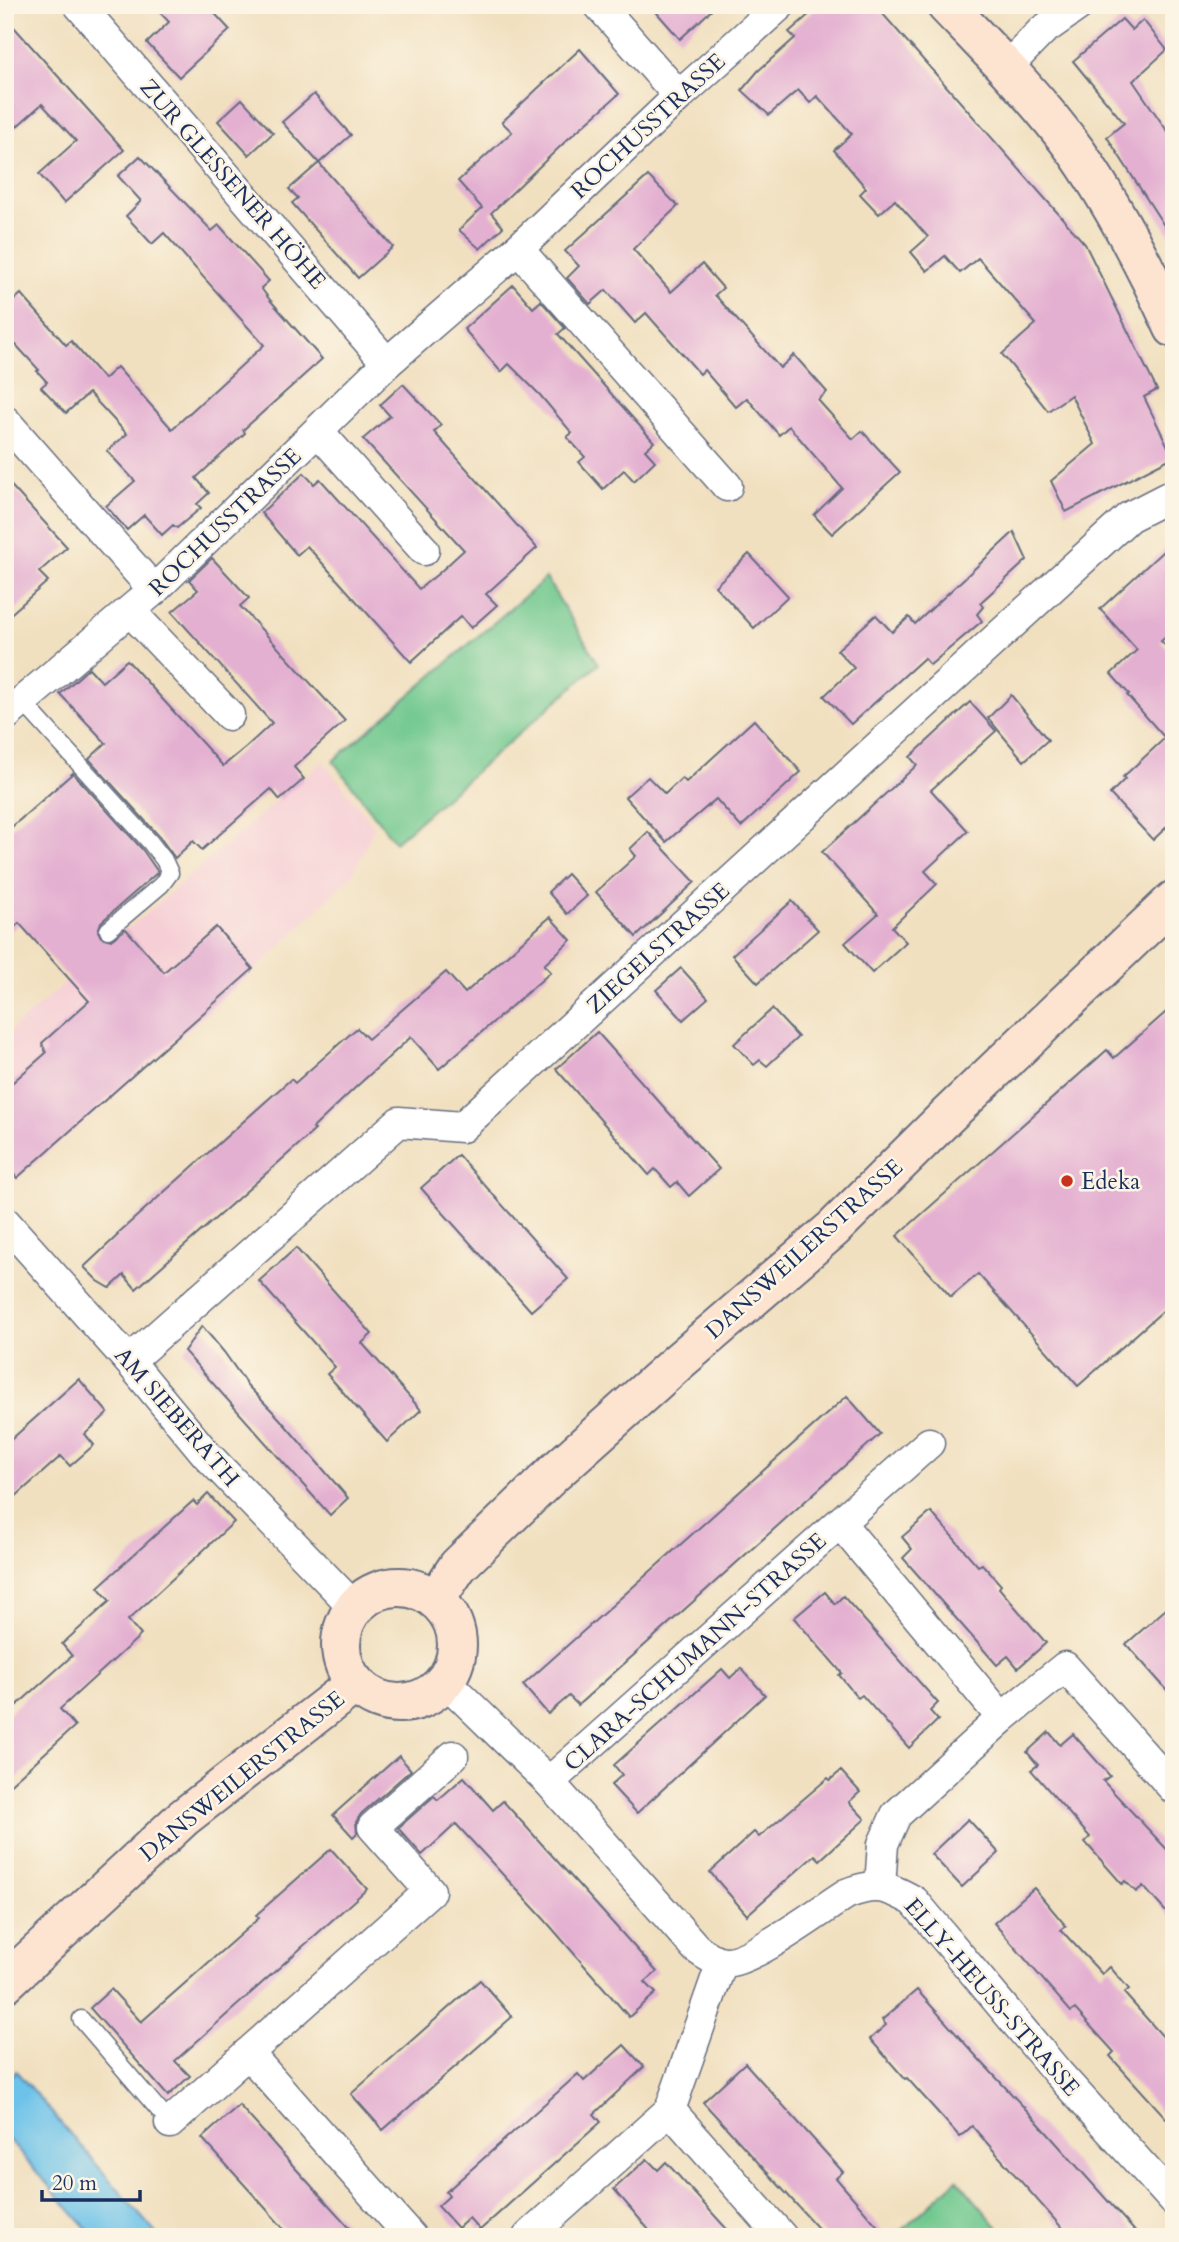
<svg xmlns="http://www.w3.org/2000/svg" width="1179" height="2242" viewBox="0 0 1179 2242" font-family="Cardo,serif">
<rect width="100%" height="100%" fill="#fcf5e5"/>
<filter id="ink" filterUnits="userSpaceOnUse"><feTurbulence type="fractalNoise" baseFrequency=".0143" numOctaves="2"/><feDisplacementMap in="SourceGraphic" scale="14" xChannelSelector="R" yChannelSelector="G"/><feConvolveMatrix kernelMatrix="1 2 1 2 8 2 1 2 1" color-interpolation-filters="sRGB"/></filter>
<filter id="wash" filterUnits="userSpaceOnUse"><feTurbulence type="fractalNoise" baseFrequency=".00686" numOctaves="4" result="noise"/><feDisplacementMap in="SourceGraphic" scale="28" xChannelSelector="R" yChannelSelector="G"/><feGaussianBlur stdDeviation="1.57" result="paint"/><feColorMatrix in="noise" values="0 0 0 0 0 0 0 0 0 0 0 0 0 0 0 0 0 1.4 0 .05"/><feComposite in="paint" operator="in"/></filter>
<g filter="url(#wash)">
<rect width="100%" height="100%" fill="#f1e0c0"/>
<path fill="#f6cfd6" d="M323,761L375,827L352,875L257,969L97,1112L9,1186L5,1182V1035Z"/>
<g fill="#70c88e" stroke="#467c76" stroke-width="2">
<path d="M546,578L599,664L395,842L333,761Z"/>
<path d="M957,2179L1006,2237H895Z"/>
</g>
<path fill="#6cc2e9" stroke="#4478a4" stroke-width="2" d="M16,2071L159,2237H94L5,2136V2081Z"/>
<g id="blocks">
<g fill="#e4b0d1">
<path d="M153,5H207L230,30L179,77L147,43L169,22Z"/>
<path d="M650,5H717L680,39Z"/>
<path d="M820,5H875L1085,244L1157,390L1144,397L1173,457L1066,512L1051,481L1095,444L1071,395L1048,411L1002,354L1036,324L978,258L960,273L945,256L927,271L911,252L928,237L895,200L879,214L860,194L866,188L834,150L852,134L817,96L810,103L798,90L769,115L742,90L758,71L795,38L789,32Z"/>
<path d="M5,17L124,150L64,203L39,174L76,141L42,104L5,137Z"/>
<path d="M1122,19L1132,30L1143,20L1167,50L1133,81L1174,141V241L1107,137L1124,123L1073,61Z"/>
<path d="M580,49L619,94L568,139L491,213L503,227L480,249L459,230L482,208L458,181L512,132L502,122Z"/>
<path d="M314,94L351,135L319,163L282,122Z"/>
<path d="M242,99L273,133L249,155L218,121Z"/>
<path d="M140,156L212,231L219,225L269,281L261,288L270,300L322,359L243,430L245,433L196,478L209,493L197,504L201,508L177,528L173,525L162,535L144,515L127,530L106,506L135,481L107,451L127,434L89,393L66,413L41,387L47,382L37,371L39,370L5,333V308L21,294L66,345L71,341L104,379L117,367L172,429L264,345L164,233L152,244L126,216L141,201L118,176Z"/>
<path d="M319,163L393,247L358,278L292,203L298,198L289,189Z"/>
<path d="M648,176L678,206L633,249L671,292L702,264L723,288L715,295L780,368L794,355L827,392L818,400L853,439L862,431L900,472L832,534L814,515L842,488L789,426L779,435L747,398L736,407L704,370L700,374L646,313L635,323L606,290L590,304L567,278L579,266L565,251Z"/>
<path d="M513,285L533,308L541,301L565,328L558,334L654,442L645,450L655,461L634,481L624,470L603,489L579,462L585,457L567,437L572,433L540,395L509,364L501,372L464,329Z"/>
<path d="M403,384L441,425L434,432L537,548L486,594L497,605L471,628L461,616L411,662L307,546L297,555L261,513L304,473L314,484L320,479L419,589L439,573L464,550L363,439L390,416L380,405Z"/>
<path d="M5,479L67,547L39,572L48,581L5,619Z"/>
<path d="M1014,532L1027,560L980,603L983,607L977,614L982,621L930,665L924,658L851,724L824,696L854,668L837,650L876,615L892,632L909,617L915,624Z"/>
<path d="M1174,541V630L1161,641L1174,655V820L1153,840L1110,794L1125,779L1123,777L1165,738L1127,695L1129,694L1111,674L1137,650L1100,609Z"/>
<path d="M749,554L788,596L754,628L715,586Z"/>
<path d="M212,558L249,598L240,606L345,721L294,767L304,779L280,800L271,789L202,850L193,841L175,858L158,835L89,759L106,743L60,694L89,668L102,682L127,660L223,766L246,747L272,723L172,612L198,590L189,580Z"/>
<path d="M1011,695L1048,740L1024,761L988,718Z"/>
<path d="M970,702L996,731L931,790L968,831L925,871L937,884L892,927L906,942L872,973L845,943L878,914L822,852L917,765L910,757Z"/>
<path d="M754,720L801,772L741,827L716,799L666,842L625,797L648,777L665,794L682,778L686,782Z"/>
<path d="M73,773L142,849L158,872L101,922L98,931L101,937L111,940L126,929L164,972L216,927L253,969L17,1178L5,1165V1089L46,1053L42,1043L89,1001L19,923L5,936V833Z"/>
<path d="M648,832L695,882L636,937L596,892L636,856L630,849Z"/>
<path d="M567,874L587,896L567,914L548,892Z"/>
<path d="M792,901L818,930L758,983L732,955Z"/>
<path d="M550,917L571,940L544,965L551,972L439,1069L411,1037L356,1087L313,1128L315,1130L136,1289L124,1275L110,1288L98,1281L84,1267L118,1235L117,1234L291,1079L295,1083L357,1028L368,1039L446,972L465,993Z"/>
<path d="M681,968L708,998L683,1020L656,990Z"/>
<path d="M1174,1005V1301L1078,1386L978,1274L951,1297L897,1236L1107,1050L1114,1058Z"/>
<path d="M772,1009L798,1037L767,1066L760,1060L754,1065L734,1044Z"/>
<path d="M597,1032L719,1169L689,1196L677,1182L671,1187L655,1169L649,1175L556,1069Z"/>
<path d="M458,1155L568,1279L531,1311L421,1188Z"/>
<path d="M296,1248L372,1334L362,1343L421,1410L387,1442L327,1374L335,1367L259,1281Z"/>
<path d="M202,1326L224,1352L248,1386L279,1418L348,1498L330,1515L184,1351Z"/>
<path d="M79,1379L108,1413L85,1434L94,1445L70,1466L61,1456L5,1506V1445Z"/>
<path d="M847,1396L880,1434L578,1705L569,1696L548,1714L523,1685Z"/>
<path d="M208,1494L234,1522L128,1620L141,1635L60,1709L75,1726L5,1789V1716L72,1656L62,1644L110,1601L98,1587L193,1501L197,1505Z"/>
<path d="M931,1512L978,1566L982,1564L1001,1585L999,1588L1046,1643L1018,1668L1008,1656L997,1665L903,1558L912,1549L902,1537Z"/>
<path d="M825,1592L835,1604L843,1596L938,1703L930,1711L938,1720L909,1748L862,1695L858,1698L839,1675L842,1673L794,1618Z"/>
<path d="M1174,1602V1698L1126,1644Z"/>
<path d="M741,1668L765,1695L637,1813L611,1785L622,1775L614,1765L722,1669L730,1678Z"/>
<path d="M1049,1732L1060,1745L1073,1734L1110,1776L1103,1781L1174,1857V1921L1143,1886L1136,1892L1125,1881L1122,1884L1085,1842L1090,1837L1031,1770L1038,1765L1027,1752Z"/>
<path d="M399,1756L411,1770L361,1814L356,1822L357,1833L353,1837L333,1815Z"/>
<path d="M841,1771L860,1792L849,1802L865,1819L820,1860L815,1855L747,1915L710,1872L754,1832L759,1837L828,1778L830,1780Z"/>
<path d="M464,1777L493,1810L503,1801L657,1972L645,1982L656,1993L629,2017L544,1919L456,1824L422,1855L398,1828L434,1796L438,1800Z"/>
<path d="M968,1819L999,1853L962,1887L931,1854Z"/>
<path d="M331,1849L367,1889L175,2061L190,2076L168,2096L90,2008L111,1989L141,2022L259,1918L256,1915Z"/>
<path d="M1034,1888L1066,1926L1061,1930L1102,1974L1110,1967L1129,1989L1124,1993L1174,2049V2127L1110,2056L1114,2052L1075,2009L1071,2012L994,1923Z"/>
<path d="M480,1980L512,2017L383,2130L351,2094Z"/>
<path d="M917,1990L977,2057L1033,2117L1140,2237H1070L972,2126L960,2137L907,2078L905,2079L870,2039L886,2025L882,2020Z"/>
<path d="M624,2045L644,2067L594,2114L601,2122L480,2230L469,2218L458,2228L438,2206L449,2196L446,2192L578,2074L584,2081Z"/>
<path d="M745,2063L843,2172L836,2178L887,2237H826L703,2102Z"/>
<path d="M239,2105L296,2169L358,2237H291L260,2202L202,2138Z"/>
<path d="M647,2159L658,2170L666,2162L734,2237H655L614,2189Z"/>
</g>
</g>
</g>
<g filter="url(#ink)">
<use href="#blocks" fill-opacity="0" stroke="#666d80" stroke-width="2"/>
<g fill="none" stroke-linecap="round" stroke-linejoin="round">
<g stroke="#666d80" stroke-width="19">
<g id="service">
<path d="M23,702L150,842L164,860L170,873L161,885L108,930"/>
<path d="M81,2019L170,2123"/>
</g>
</g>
<g stroke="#666d80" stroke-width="33">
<g id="minor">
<path d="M79,5L387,363"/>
<path d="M599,5L679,96"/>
<path d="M1007,67L1042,31L1079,5"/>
<path d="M518,249L727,486"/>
<path d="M5,421L154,590"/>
<path d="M318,431L424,550"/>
<path d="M131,612L229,715"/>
<path d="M5,716L154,590L387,363L518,249L679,96L780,5"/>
<path d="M5,1222L129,1361L206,1454L354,1607"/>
<path d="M129,1361L399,1122L462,1127L1129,517L1174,494"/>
<path d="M840,1523L1002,1718"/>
<path d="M445,1681L549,1782L696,1948C704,1954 714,1961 724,1962C749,1964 822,1909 846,1894C876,1882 887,1886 914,1901L1058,2073L1174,2201"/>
<path d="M549,1782L929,1443"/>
<path d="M880,1886L883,1844L896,1815L1002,1718L1065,1667L1174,1789"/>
<path d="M670,2110L722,1962"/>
<path d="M170,2123L248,2053"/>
<path d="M411,2237L248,2053L430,1891L373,1827L453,1756"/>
<path d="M528,2237L670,2110L782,2237"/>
</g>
</g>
<g stroke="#666d80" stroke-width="42">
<g id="secondary">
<path d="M946,5C992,53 1039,100 1078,154C1116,209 1146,268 1174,328"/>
<circle cx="399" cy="1645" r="58"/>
<path d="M436,1599L458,1566L554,1473L678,1362L833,1229L948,1115L1174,900"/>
<path d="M5,1983L183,1818L355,1684"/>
</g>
</g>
<use href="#service" stroke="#fff" stroke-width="16"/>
<use href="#minor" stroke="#fff" stroke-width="30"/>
<use href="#secondary" stroke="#fde4d1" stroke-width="38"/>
</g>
</g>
<circle fill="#c8321e" stroke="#fcf5e5" stroke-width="2.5" cx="1067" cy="1181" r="7"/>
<g text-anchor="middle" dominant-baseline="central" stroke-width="5" stroke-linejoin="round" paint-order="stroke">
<g font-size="23" fill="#1b2f5e" stroke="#fcf5e5">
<text transform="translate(648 126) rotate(-43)">ROCHUSSTRASSE</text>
<text transform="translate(233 184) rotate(49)">ZUR GLESSENER HÖHE</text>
<text transform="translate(225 522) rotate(-44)">ROCHUSSTRASSE</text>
<text transform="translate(658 948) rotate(-42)">ZIEGELSTRASSE</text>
<text transform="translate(804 1249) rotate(-42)">DANSWEILERSTRASSE</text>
<text transform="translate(177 1417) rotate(49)">AM SIEBERATH</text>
<text transform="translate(695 1652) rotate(-42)">CLARA-SCHUMANN-STRASSE</text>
<text transform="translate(242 1776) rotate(-39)">DANSWEILERSTRASSE</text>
<text transform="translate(992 1997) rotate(49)">ELLY-HEUSS-STRASSE</text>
</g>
<g font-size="23" fill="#1b2f5e" stroke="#fcf5e5" text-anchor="start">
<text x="1081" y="1181">Edeka</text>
</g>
</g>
<rect width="1179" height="2242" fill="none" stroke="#fcf5e5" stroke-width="28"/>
<path d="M42 2190v10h98v-10" fill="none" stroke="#1b2f5e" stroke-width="3.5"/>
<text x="52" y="2190" font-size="21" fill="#1b2f5e" stroke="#fcf5e5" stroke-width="5" paint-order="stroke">20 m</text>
</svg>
